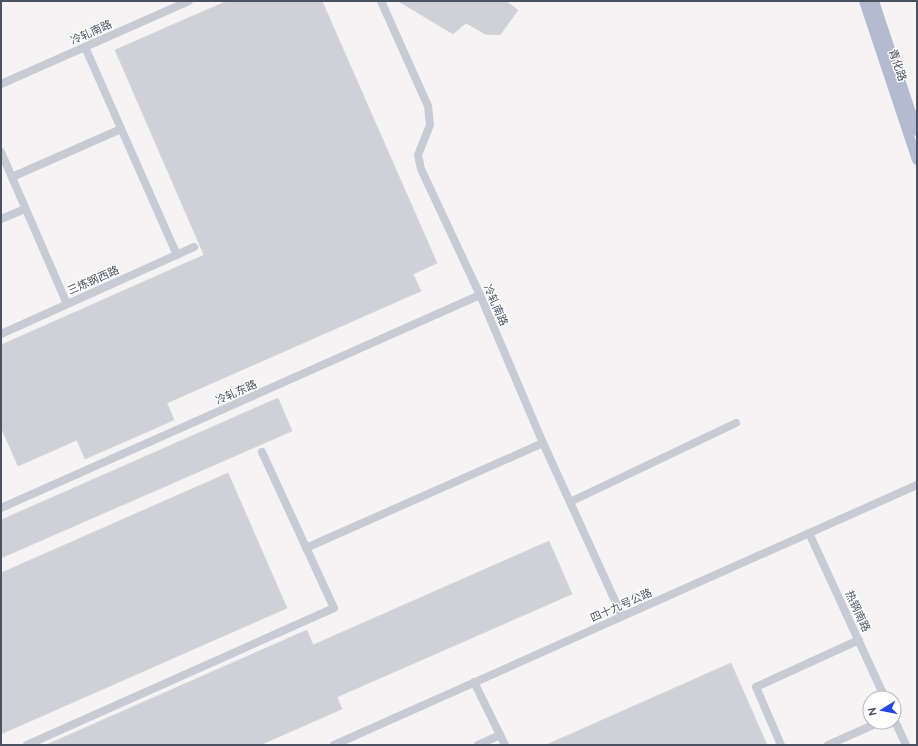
<svg xmlns="http://www.w3.org/2000/svg" width="918" height="746" viewBox="0 0 918 746" font-family="Ubuntu,'Noto Sans SC',sans-serif">
<rect width="100%" height="100%" fill="#f5f3f3"/>
<g fill="#cfd1d6" stroke="#d7d7dd">
<path d="M227,1H322L437,263L413,274L421,291L167,403L174,420L85,459L77,440L18,466L1,427V345L204,255L115,50Z"/>
<path d="M398,1H506L518,10L500,35L485,34L466,23L453,34Z"/>
<path d="M278,398L292,431L1,558V520Z"/>
<path d="M228,473L287,608L1,734V573Z"/>
<path d="M549,541L572,594L337,697L342,709L260,745H46L307,630L313,645Z"/>
<path d="M731,663L767,745H546Z"/>
</g>
<g fill="none" stroke-linecap="round" stroke-linejoin="round">
<g stroke="#c7cbd6" stroke-width="8">
<path d="M381,1L428,106L430,125L418,155L421,169L480,295L543,443L622,616"/>
<path d="M85,47L177,255"/>
<path d="M1,84L189,1"/>
<path d="M1,152L67,304"/>
<path d="M12,177L121,129"/>
<path d="M1,219L25,209"/>
<path d="M1,334L194,247"/>
<path d="M570,502L736,423"/>
<path d="M1,508L480,295"/>
<path d="M809,533L885,698"/>
<path d="M306,548L543,443"/>
<path d="M474,682L505,745"/>
<path d="M894,719L906,745"/>
<path d="M27,745L334,608L262,452"/>
<path d="M334,745L917,485"/>
<path d="M478,745L500,735"/>
<path d="M781,745L756,687L859,640"/>
<path d="M828,745L880,722"/>
</g>
<g stroke="#b3bbd0" stroke-width="10">
<path d="M864,1L917,160"/>
<path d="M874,1L917,131"/>
</g>
</g>
<g text-anchor="middle" dominant-baseline="central" stroke-width="3" stroke-linejoin="round" paint-order="stroke">
<g font-size="11" fill="#4a5160" stroke="#fff">
<text transform="translate(91 32) rotate(-24)">冷轧南路</text>
<text transform="translate(898 65) rotate(72)">青化路</text>
<text transform="translate(93 280) rotate(-24)">三炼钢西路</text>
<text transform="translate(496 305) rotate(66)">冷轧南路</text>
<text transform="translate(236 392) rotate(-24)">冷轧东路</text>
<text transform="translate(621 605) rotate(-24)">四十九号公路</text>
<text transform="translate(858 611) rotate(65)">热钢南路</text>
</g>
</g>
<rect width="918" height="746" fill="none" stroke="#4a5160" stroke-width="4"/>
<g transform="translate(882 710) rotate(260)"><circle r="19" fill="#ffffff" stroke="#b7b9bf"/>
<path d="M0-3L7 15L0 10L-7 15Z" fill="#2048e1"/>
<text y="-6" font-size="11" font-weight="bold" text-anchor="middle" fill="#4a5160">N</text>
</g>
</svg>
